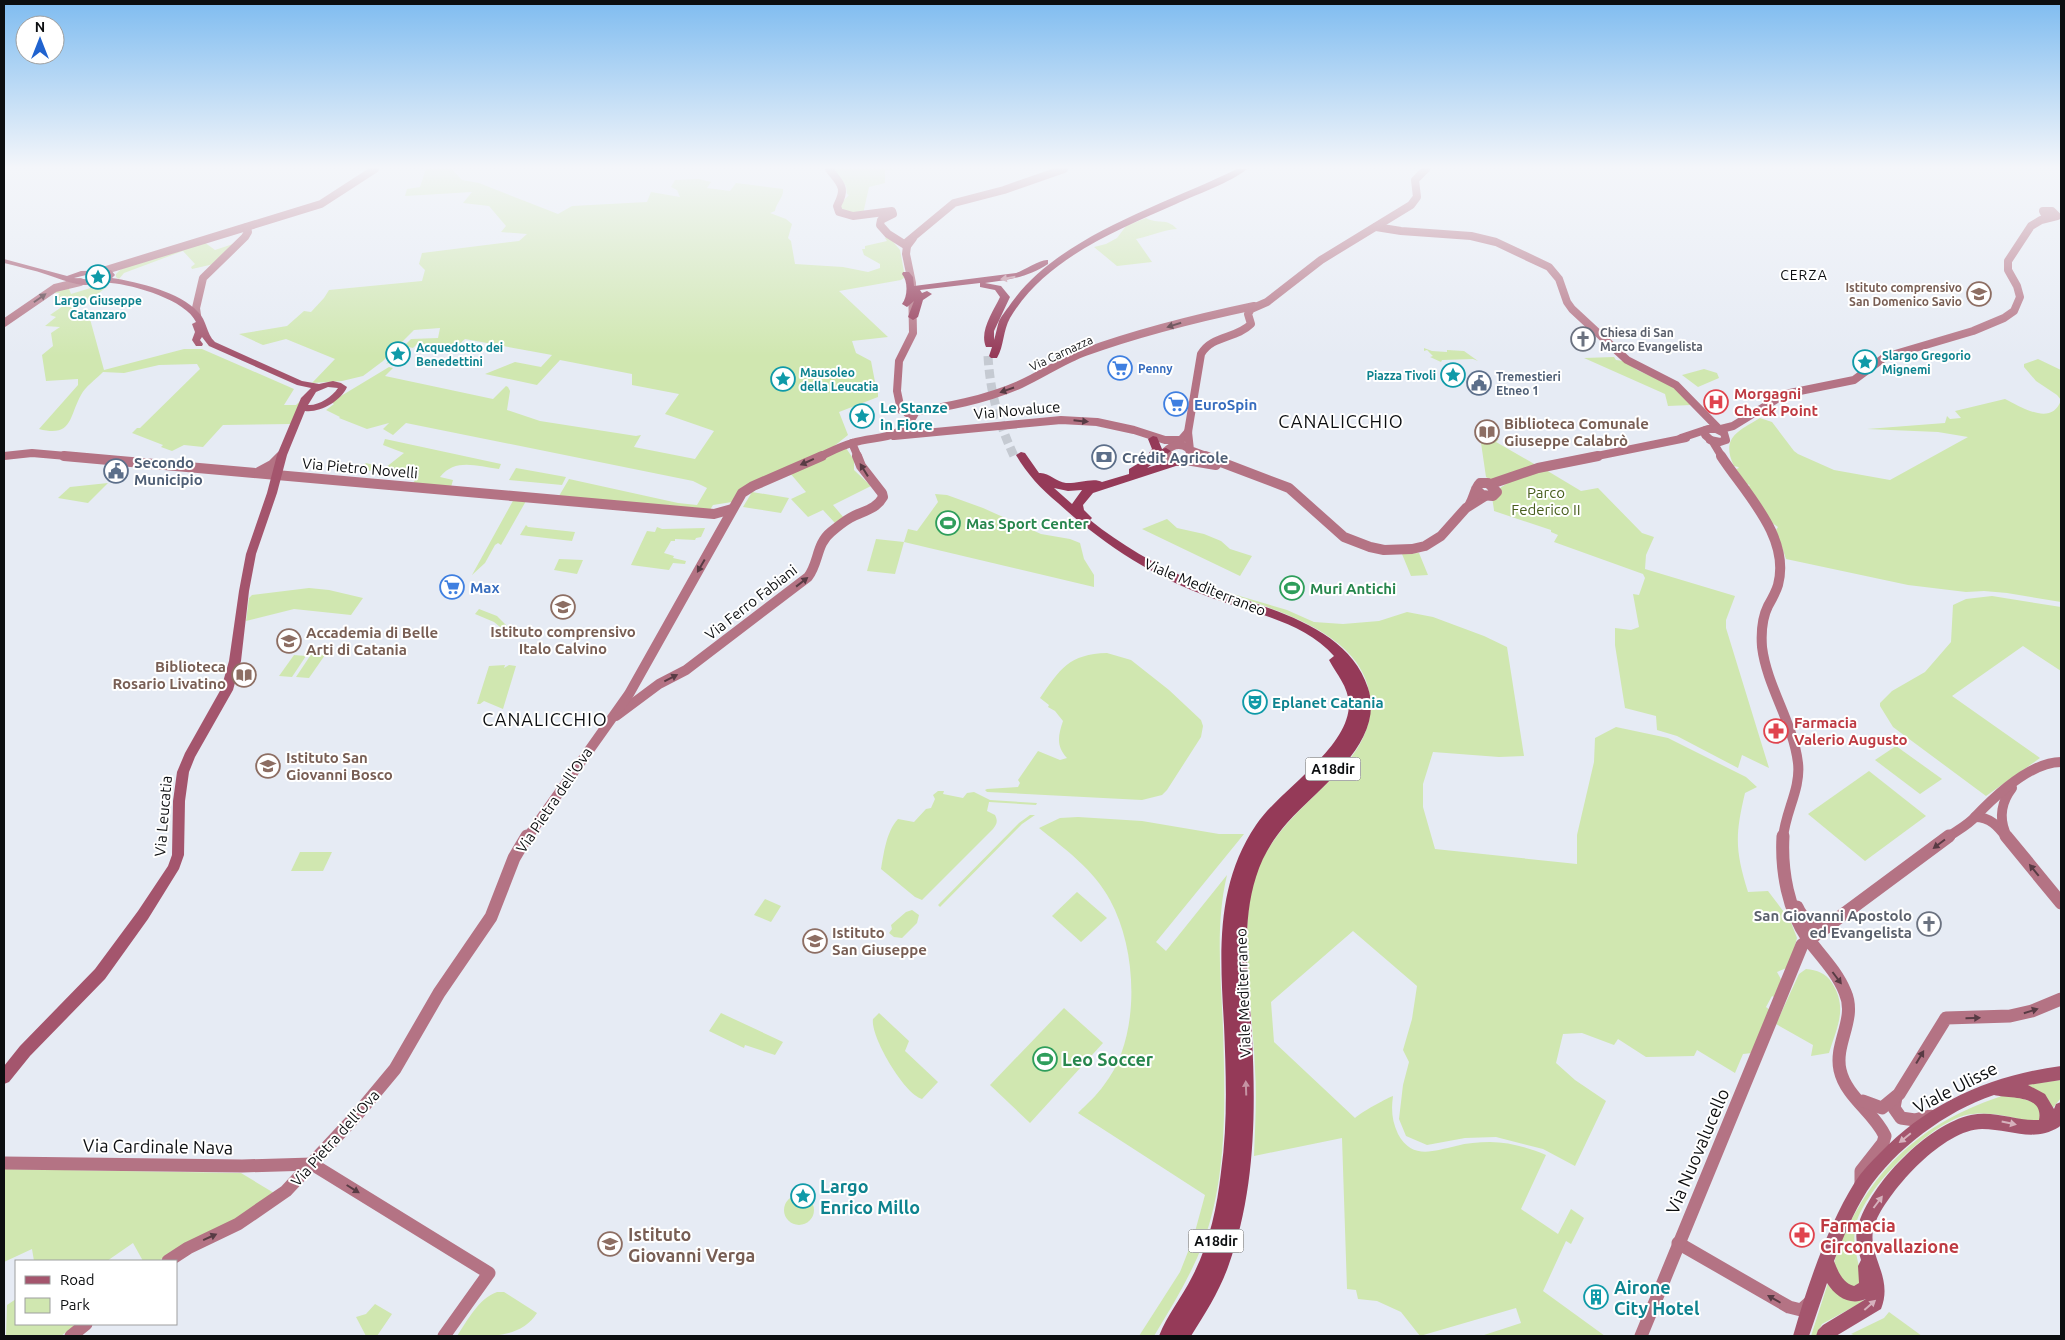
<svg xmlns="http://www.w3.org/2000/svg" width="2065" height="1340" viewBox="0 0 2065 1340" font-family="Ubuntu,sans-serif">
<rect width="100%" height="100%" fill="#e6ebf4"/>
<g fill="#d0e7b0">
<path d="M426,169H452L462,180L479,183L558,214L572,206L647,202L651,192L680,197L677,190L671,187L675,180L699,179L711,182L707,188L730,191L736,183L783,189C784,197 776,203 775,211L770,213L786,219L792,224L788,238L791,241L795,264L843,267L868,272L880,268V264L864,255L862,249H865V246L887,241L885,238L889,237L900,250L905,277L901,280L839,291L888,337L852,341L856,353L871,361L875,382L878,385V397L839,412L848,435L833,447L732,502L713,505L710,510L559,496L569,479L678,503L697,505L707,488L693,481L406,423L393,435L383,429L389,423L367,429L339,418L340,417L326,410L334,404L331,402L389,367L393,368L385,376L493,399L506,386L508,387L510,391L507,410L540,421L636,436L641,435L634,447L695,459L714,431L665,414L679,394L632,385V374L560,360L537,385L485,374L515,362L541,367L552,355L465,339L454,349L418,343L413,348L409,347L402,353L408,354L407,356L386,364L411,339L438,338L440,328L414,330L383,361L363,376L342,381L312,383L335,359L286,339L263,345L239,334L287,326L304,311L311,312L324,298L329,290L422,281L425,270L419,264L422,253L519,241L527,234L501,232L506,226L489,206L463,203L472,192L405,196L407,189L420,187Z"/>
<path d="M833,169H901L885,170V183L869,187L863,214L843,212L840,204L849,195L847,194L846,186Z"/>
<path d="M1146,218C1159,225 1166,217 1177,229C1163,230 1151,236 1136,239L1152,262L1117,266L1094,247L1106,244L1117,238L1126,226Z"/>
<path d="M204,242L215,250L236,243L214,264L192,269L191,267L195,264L183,251L124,273L119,279L116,277V274L121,269Z"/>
<path d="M68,286L71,294L97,286L107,287L73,312L90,319L104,370L184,349H202L294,389L284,405H296L301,400L291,424L223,425L203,447L184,445L172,451L161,447L163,445L132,433L137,428H140L200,369L197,364L159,365L124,373L103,372C96,379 85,387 81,395C69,416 73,438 39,429L78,385V379L46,381L42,355L53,346L51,333L60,327L45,326L56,317L50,315L63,306L59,304L63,301L54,299L60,293H50Z"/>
<path d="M1424,348L1432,351L1447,352V350L1464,351L1478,361L1473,359L1442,360L1441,362L1430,357L1433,356L1427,350L1424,351Z"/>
<path d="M1614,357L1616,360L1624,361L1637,370L1673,386L1691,405L1668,406L1665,394L1584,358Z"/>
<path d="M2038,359L2061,370V602L2007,593L1984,591L1966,592L1908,585L1786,559L1776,530L1778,527L1772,523L1748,487L1750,485L1746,484L1736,469L1739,468L1738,467L1734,466C1720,437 1739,431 1760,418L1772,422L1794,451L1798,454L1834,470L1890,480L1968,437L1938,432L1867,429L1945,423L1947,416L1950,419L1961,418L1955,411L2005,399C2021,407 2052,427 2061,400L2057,395L2036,381L2024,367V364Z"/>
<path d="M1704,369L1717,373L1719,378L1698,387L1682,375Z"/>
<path d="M1480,436L1499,439L1496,442L1536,465L1493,481L1486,477Z"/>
<path d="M385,439L501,464L499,469C476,466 455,458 440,477L453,480L451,487L413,483L419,475C401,468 384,470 365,471L366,468H361L366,463L385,468L404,453L383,445Z"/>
<path d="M846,448L854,460V470L871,486L833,505L844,518L835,523L823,510L808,517L791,499L806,492L790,473Z"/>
<path d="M516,468L566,477L562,485L509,480Z"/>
<path d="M1546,470L1581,491L1598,488L1642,533L1654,537L1646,555L1645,569L1735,596L1726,620V628L1769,768L1742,755L1738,768L1677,736L1657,730L1656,716L1625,708L1615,645V628L1631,630L1639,627L1633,594L1639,595L1645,578L1643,574L1554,542L1558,535L1551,532V530L1494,511C1494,507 1492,502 1493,498C1499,480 1531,476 1546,470Z"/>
<path d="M108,483L88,503L58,498L70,487Z"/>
<path d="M752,492L789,498L781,513L743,507Z"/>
<path d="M935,494L947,495L983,508L1041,534L1070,539L1080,543L1084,559L1094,575V587L904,542L895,574L867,571L876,539L904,542L908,529L917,531L938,502Z"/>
<path d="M514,499L526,501L501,545L498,543L495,545L485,563L472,575Z"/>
<path d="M1167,519L1177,528L1204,534L1221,541L1230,549L1252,556L1240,576L1142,529Z"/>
<path d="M526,525L528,527L575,532L572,541L520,535Z"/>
<path d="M657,527L662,529L705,528L701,537L696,538L695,540L675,539V541H671L664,553L674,556L673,558L686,561L685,564L673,563L669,570L631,565L647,531L655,532Z"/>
<path d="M1419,553L1428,575L1411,576L1402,554Z"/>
<path d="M559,559L583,560L577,574L554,570Z"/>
<path d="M309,588L329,590L363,598L351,615L294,609L246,621L249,598L252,595Z"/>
<path d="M1226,592L1287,610L1314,622L1343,624L1379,621L1407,612L1433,617L1484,636L1507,647L1524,756L1499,757L1433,752L1423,784V807L1435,849L1577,864V835L1594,762L1595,738L1616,727L1668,738L1746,777L1757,787L1745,793C1735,835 1735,850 1748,892L1768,891L1790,920L1797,938L1789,967L1777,972L1782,981L1776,998L1772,996L1766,1007L1770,1010L1752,1053L1743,1054L1735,1073L1697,1050L1694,1056L1646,1057L1618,1039L1614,1045L1582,1033L1563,1034L1556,1063L1575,1080L1606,1101L1575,1166L1543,1149L1496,1137L1465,1138L1427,1145L1406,1136L1399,1119L1403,1085L1409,1062L1403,1050L1412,1019L1417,986L1353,931L1271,1002L1274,1042L1355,1118C1362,1112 1383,1100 1393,1096C1391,1110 1392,1121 1398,1134C1412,1160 1433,1151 1456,1146C1467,1143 1478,1142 1490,1142C1509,1142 1529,1148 1546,1155L1521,1209L1558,1234L1571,1209L1584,1218L1571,1244L1566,1241L1543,1291L1605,1336H1481L1521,1323L1516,1308L1420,1336L1401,1312L1377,1301L1358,1299L1356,1290L1347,1289L1342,1138L1254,1156C1255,1127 1257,1098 1255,1069C1253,1012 1239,940 1253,884C1266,833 1310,803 1344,766C1361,747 1373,724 1370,698C1364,633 1276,611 1226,592Z"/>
<path d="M1992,596L2061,607V671L2023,646L1952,696L2040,758L1986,796L1893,727L1880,706V703L1892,691L1925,672L1951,642L1953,605L1966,599Z"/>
<path d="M479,609L497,616L515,634L512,637L494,622L475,614Z"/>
<path d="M312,653L325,655L309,678L296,677Z"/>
<path d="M1107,653L1131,660L1169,690L1201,720L1203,726L1201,737L1167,790L1162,795L1142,800L987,792L985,790L987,789L1018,787L1020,783L1018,780L1038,751L1060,760L1067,758C1056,746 1058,736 1063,721L1055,711L1048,707L1049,705L1040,698C1060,669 1069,654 1107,653Z"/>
<path d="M294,655L306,656L292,677L279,676Z"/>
<path d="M505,665L504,668L509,665L516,666L503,709L484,701L480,704H477L489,666Z"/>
<path d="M1896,746L1942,779L1920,794L1875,760Z"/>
<path d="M1869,771L1926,816L1865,861L1808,814Z"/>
<path d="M938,791H944L943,794L963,798L967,793L974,792L990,800L1037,803L1036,805L989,802L987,811L995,815C998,821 997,824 993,829L922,900L915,897L881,869C884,853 886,832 898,819L914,822L926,809L931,808L935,799L933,795Z"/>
<path d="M1030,815H1035L1022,824L940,907L938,905L1019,823Z"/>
<path d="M1078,817L1142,821L1219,834H1244L1156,942L1166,951L1227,875C1215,925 1221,978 1223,1029C1225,1099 1228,1176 1203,1243C1191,1276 1172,1306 1154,1336H1139L1180,1272L1193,1239L1205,1195L1078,1113C1087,1104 1097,1095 1104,1085C1141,1038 1138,951 1110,900C1094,870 1065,849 1039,828L1060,818Z"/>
<path d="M300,852H332L323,871H291Z"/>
<path d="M1077,892L1107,918L1081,942L1052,916Z"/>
<path d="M765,899L781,906L771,922L754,915Z"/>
<path d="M912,910L919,915L917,923L902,938L894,937L889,933L892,929L891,925L906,912Z"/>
<path d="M1806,969C1817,970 1826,973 1832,983C1848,1008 1837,1027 1829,1053L1811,1056L1813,1045L1776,1024L1799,974Z"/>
<path d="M1064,1008L1103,1043L1030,1123L990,1085Z"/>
<path d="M721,1013L783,1042L775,1055L745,1045L744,1048L709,1031Z"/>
<path d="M879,1013L909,1041L905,1051L938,1082L922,1099C904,1094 870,1036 873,1019Z"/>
<path d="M2061,1080V1098L2052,1109L2025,1085Z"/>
<path d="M2008,1094L2039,1104L2040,1120L2035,1122C2013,1118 1988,1110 1966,1115C1929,1124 1861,1191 1855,1229C1852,1248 1860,1264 1862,1282L1850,1288L1834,1268C1835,1249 1845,1231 1854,1215C1890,1150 1939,1116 2008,1094Z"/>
<path d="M4,1169L241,1173L274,1193L241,1217L170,1252L159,1261H143L133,1243L107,1261H34L32,1249L4,1262Z"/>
<circle cx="799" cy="1210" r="15"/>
<path d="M1828,1283L1856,1301L1866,1300L1822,1324L1816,1336H1811Z"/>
<path d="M497,1292H504L537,1313C520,1340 485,1336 457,1336C468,1320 478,1299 497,1292Z"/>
<path d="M16,1299V1324H77L61,1336H4L6,1335L7,1305Z"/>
<path d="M375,1304L392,1314L377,1336H366L356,1317L366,1314Z"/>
<path d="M1889,1312L1922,1336H1856L1851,1334L1884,1318Z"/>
</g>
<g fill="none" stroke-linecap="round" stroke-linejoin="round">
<path stroke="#c5cad2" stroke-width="9" stroke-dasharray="9 4.5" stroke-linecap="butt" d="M988,356C990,392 999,424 1014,456"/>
<g stroke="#b47384" stroke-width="8">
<path d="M829,169C841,185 847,187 837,206L839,212L853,216L892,211L893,214L881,220L880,225L888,234L907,246"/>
<path d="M1376,227L1401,231L1471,236L1496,242L1549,267L1559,279L1567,302L1572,309L1627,360L1676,385L1721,431"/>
<path d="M907,242L954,203L1004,190L1064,169"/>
<path d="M93,274L321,204L375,169"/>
<path d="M197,315L196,308L203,278L245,237L248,232L247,227"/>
<path d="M4,323L55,288L80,282"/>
<path d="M901,410L897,391L899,361L913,333L912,283L906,254L907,246L913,238"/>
<path d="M907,413C946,407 985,400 1021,384C1043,374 1063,360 1085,352C1140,332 1197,318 1254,306"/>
<path d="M1706,430L1705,435L1713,442L1722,457"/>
<path d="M894,436L1061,420L1097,422L1134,430L1165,440H1181L1188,432"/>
<path d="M1681,438L1708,429H1721L1733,426L1785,394L1854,380L1885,357L1973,331L2004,318L2014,311L2020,297L2017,286L2008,270V261L2031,226L2041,220L2057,216L2052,211H2043L2045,215L2052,217"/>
<path d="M1710,440L1720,442L1726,440L1724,433L1716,429"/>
<path d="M852,443L858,457"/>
<path d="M4,456L32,453L78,457"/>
<path d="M280,457L282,455"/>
<path d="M819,457C830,452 841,446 852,443C878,435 899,442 914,415L900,405"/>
<path d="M1168,457L1166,451C1172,445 1180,443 1188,448L1190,452V457"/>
<path d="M1209,457L1190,450L1188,432L1201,354C1212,335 1236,339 1251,324L1248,314L1251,309L1267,302L1321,260L1411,205L1417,197L1415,180L1426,169"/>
<path d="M1592,457L1686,438"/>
</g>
<g stroke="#b47384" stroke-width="10">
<path d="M64,456L714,514L732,509"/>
<path d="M1168,456L1178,461L1189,459L1191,456"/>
<path d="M1205,456L1289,488L1344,537L1370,547L1384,550L1412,549L1425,546L1441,536L1466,508L1485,496"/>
<path d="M1721,456C1745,493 1791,537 1778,585C1776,592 1772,599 1768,606C1762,618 1761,633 1762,647C1767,687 1793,722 1798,763C1801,789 1785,812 1783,838"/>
<path d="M1186,460L1216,465"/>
<path d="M259,472L272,465L281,456"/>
<path d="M1491,484L1538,468L1598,456"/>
<path d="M1470,504C1474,497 1475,488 1480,483H1488L1497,492L1493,496L1482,495L1476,489"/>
<path d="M616,716L659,684L686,670L808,577C819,563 816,544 831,532C837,527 843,522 850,518C862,511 876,510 883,497L882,493L861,466L857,456"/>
<path d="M1975,817C1990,817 1998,826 2007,838"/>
<path d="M2005,832C1999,817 2002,801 2012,788"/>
<path d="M527,838L629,694L742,493L753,486L822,456"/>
<path d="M1947,838C1956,831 1968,825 1975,817C1995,796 2031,762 2061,762"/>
</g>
<g stroke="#b47384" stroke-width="13">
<path d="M1783,836C1781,871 1788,910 1808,939C1821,956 1837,972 1845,992C1857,1019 1834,1043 1840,1070C1846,1097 1874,1112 1885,1136L1883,1143L1861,1171V1186"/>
<path d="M2006,836L2061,903"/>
<path d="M1797,907C1803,921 1813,925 1827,927"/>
<path d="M1896,1097L1894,1108L1901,1118L1915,1120L1930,1116"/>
<path d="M1863,1101L1882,1108L1899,1094L1946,1018L2010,1016L2032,1011L2061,999"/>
<path d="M4,1163L242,1166L312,1164"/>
<path d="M312,1164L489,1273L444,1336"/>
<path d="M1678,1243L1789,1307L1801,1310L1811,1301"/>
<path d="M168,1261L188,1248L238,1224L286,1191L355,1117L395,1069L439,993L491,917L514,858L527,836"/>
<path d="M71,1336L86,1324"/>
<path d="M1641,1336L1802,945L1949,836"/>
</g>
<g fill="#a4556d" fill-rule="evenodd">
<path d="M4,259L67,276L81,271L111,270L115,275L112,278C138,282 180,292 198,312C207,320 206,334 215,342L302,381L319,384L333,381L341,383L347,387C341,401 320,413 305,411L287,455L277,493L256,554L249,591L241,661L233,690L195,757L189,772L185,801L184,855L179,869L148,919L105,979L30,1056L9,1082L4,1084V1066L20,1046L95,969L138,911L168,866L172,855L173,801L177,772L185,753L221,689L229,661L239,591L246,554L267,493L277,455L301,398L311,388L297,385L209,346L202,337L200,340L203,344L202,346H196L192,340L195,332L192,324L196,322C186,300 134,285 111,283C100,282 89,287 77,284C67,282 58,278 48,275C34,270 19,267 4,263ZM86,275H106L107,276L93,280L74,278ZM328,387L338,388C332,397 318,406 308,405L316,392Z"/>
<path d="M2061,1066V1080L2028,1085L2045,1094L2054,1109L2056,1104L2061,1102V1125L2059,1127C2033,1143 2010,1129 1982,1129C1944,1129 1890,1189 1876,1221C1862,1252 1895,1274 1881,1309L1836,1336H1816L1818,1330L1823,1325L1866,1299C1850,1306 1836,1297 1827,1283L1809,1336H1793C1807,1287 1828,1225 1855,1182C1862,1171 1871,1162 1880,1153C1929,1102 1992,1075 2061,1066ZM1994,1095C2009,1099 2044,1094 2039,1120C2017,1121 1994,1110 1971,1115C1928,1124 1870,1184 1858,1226C1854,1238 1858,1249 1861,1260L1858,1266L1859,1283L1854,1286C1843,1283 1838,1272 1834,1261C1843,1238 1853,1213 1867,1191C1895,1149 1946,1111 1994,1095Z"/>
</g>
<g fill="#953a58" fill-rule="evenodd">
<path d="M1237,169H1247C1232,182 1195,195 1176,204C1115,231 1045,259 1010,318C1003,330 1004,346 997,358H991L989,356L992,347H986C979,331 993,312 1000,297L995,290L980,287V283L920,290L922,293L927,291L932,294L923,300L918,317L913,320L908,317L914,301L907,307L902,304C908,296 908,281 902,274L903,272H909L913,277L914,286L1016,273C1025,270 1040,259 1048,260V264C1028,277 1009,280 985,283L1001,286L1010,297L994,331V340C996,334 997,327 999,321C1002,315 1008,308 1012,302C1059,236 1166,204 1237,169Z"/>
<path d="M1153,436L1157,437L1162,449L1166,448L1171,451L1147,468L1181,457L1185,459L1186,461L1185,463L1093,493L1083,505L1084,510L1092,518L1090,520C1121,545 1156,565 1193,581C1250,606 1346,619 1368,688C1386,742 1318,788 1287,823C1273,839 1262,857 1256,877C1240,927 1249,985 1252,1037C1256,1114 1255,1194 1228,1267C1219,1292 1205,1314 1191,1336H1159C1167,1315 1182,1297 1192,1277C1209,1245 1217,1208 1221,1172C1228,1123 1226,1074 1224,1025C1220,955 1215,885 1256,825C1280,789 1349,749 1349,704C1348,686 1337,675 1329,660L1334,656C1304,622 1252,613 1212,598C1153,577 1103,544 1058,503C1041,489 1027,474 1016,455L1021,452L1025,453L1039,473C1049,472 1056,482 1066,483C1076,484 1094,477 1102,482L1129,474V469L1144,460L1152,449L1148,439ZM1054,488L1068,491L1082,490L1072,504Z"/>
</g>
</g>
<defs><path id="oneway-solid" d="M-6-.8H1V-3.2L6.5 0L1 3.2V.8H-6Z" transform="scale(1.25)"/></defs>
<g fill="#c593a3">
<use href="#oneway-solid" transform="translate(1008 278) rotate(171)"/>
<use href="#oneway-solid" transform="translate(1246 1088) rotate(-92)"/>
</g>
<g fill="#583b44">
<use href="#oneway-solid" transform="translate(40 298) rotate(-35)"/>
<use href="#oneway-solid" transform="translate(1174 325) rotate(163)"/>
<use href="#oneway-solid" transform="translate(1007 390) rotate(161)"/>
<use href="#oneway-solid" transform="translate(1081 421) rotate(6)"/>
<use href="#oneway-solid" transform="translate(807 462) rotate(156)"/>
<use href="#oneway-solid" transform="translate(864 470) rotate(-122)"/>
<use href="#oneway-solid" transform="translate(701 566) rotate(120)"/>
<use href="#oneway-solid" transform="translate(802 582) rotate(-38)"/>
<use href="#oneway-solid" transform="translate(671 678) rotate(-27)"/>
<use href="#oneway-solid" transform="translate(1939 844) rotate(143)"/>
<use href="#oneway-solid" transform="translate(2034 870) rotate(-129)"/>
<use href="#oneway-solid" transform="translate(1837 978) rotate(53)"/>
<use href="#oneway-solid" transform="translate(2031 1011) rotate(-17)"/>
<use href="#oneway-solid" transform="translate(1973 1018) rotate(-1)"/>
<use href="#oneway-solid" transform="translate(1920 1057) rotate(-59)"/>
<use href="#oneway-solid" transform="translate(353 1189) rotate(32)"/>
<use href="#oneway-solid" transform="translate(210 1237) rotate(-24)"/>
<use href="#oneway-solid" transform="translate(1774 1299) rotate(-150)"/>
</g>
<g fill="#d6b2bd">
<use href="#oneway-solid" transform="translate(2009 1123) rotate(12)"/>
<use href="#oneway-solid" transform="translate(1905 1138) rotate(141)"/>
<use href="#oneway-solid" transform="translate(1878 1202) rotate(-53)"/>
<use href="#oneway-solid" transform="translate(1870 1305) rotate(-41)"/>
</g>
<linearGradient id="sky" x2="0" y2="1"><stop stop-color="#7fbcf0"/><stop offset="0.47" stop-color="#f4f6fa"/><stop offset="1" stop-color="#f4f6fa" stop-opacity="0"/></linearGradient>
<rect width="2065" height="356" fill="url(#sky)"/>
<defs>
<g id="sight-ring" transform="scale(1.25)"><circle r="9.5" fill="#fff" stroke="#0f9aa8" stroke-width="1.5"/><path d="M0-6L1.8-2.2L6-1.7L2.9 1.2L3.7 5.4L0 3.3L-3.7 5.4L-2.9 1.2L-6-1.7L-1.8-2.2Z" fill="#0f9aa8"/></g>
<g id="school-ring" transform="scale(1.25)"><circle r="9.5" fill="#fff" stroke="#8d6e63" stroke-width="1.5"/><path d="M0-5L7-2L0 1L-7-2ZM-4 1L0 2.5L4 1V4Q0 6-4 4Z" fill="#8d6e63"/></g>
<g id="church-ring" transform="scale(1.25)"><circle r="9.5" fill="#fff" stroke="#6b7280" stroke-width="1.5"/><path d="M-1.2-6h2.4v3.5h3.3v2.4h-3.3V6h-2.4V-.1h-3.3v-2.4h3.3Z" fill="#6b7280"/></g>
<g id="supermarket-ring" transform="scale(1.25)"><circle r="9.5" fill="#fff" stroke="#3f7fe0" stroke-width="1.5"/><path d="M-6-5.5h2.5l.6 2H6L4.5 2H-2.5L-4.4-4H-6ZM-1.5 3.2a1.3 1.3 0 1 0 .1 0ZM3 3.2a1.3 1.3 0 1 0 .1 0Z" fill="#3f7fe0"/></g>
<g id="civic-ring" transform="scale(1.25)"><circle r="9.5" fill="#fff" stroke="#5c6f8a" stroke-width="1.5"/><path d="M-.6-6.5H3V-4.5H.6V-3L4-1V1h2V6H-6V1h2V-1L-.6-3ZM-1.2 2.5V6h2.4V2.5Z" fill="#5c6f8a"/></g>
<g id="hospital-ring" transform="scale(1.25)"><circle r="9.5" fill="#fff" stroke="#e0444e" stroke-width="1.5"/><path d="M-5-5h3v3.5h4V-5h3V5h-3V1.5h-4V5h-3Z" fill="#e0444e"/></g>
<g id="library-ring" transform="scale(1.25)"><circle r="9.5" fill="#fff" stroke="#8d6e63" stroke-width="1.5"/><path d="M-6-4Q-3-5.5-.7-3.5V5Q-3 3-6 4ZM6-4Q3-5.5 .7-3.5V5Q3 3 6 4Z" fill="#8d6e63"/></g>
<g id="bank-ring" transform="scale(1.25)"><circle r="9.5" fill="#fff" stroke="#5c6f8a" stroke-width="1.5"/><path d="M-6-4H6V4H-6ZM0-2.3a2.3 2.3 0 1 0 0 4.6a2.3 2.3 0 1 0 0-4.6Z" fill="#5c6f8a"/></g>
<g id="stadium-ring" transform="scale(1.25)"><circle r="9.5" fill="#fff" stroke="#2e9e5b" stroke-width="1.5"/><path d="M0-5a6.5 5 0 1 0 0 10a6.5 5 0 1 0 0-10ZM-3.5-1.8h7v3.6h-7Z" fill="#2e9e5b"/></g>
<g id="university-ring" transform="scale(1.25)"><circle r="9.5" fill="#fff" stroke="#8d6e63" stroke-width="1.5"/><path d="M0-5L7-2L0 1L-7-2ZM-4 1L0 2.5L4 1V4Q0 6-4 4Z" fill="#8d6e63"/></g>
<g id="theatre-ring" transform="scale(1.25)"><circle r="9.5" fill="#fff" stroke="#0f9aa8" stroke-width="1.5"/><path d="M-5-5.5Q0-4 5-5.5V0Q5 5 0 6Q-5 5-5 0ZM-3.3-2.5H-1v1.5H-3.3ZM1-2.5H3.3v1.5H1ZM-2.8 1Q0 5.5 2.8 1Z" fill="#0f9aa8"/></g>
<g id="pharmacy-ring" transform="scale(1.25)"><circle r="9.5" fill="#fff" stroke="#e0444e" stroke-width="1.5"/><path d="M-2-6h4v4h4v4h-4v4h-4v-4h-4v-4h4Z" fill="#e0444e"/></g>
<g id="building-ring" transform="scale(1.25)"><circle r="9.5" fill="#fff" stroke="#0f9aa8" stroke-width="1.5"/><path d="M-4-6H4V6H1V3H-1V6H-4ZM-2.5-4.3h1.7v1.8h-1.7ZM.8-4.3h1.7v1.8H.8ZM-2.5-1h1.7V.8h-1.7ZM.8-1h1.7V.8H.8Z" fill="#0f9aa8"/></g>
</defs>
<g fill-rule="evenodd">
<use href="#sight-ring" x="98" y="277"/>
<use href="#school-ring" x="1979" y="294"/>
<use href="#church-ring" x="1583" y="339"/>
<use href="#sight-ring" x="398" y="354"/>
<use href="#sight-ring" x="1865" y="362"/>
<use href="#supermarket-ring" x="1120" y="368"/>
<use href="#sight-ring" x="1453" y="375"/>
<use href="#sight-ring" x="783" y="379"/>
<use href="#civic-ring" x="1479" y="383"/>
<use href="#hospital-ring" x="1716" y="402"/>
<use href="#supermarket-ring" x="1176" y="404"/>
<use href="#sight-ring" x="862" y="416"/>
<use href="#library-ring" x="1487" y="432"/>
<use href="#bank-ring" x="1104" y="457"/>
<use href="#civic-ring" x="116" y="471"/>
<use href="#stadium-ring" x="948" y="523"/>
<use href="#supermarket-ring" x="452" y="587"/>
<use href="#stadium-ring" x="1292" y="588"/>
<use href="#school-ring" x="563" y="607"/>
<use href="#university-ring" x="289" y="641"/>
<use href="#library-ring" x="244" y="675"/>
<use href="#theatre-ring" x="1255" y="702"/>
<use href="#pharmacy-ring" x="1776" y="731"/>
<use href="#school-ring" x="268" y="766"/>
<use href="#church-ring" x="1929" y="924"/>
<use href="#school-ring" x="815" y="941"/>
<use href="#stadium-ring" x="1045" y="1059"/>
<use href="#sight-ring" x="803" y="1196"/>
<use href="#pharmacy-ring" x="1802" y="1235"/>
<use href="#school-ring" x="610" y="1244"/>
<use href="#building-ring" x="1596" y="1297"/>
</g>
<g text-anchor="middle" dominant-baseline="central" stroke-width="4" stroke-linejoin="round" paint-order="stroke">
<g font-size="12" font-weight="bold" fill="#785e54" stroke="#fff" text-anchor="end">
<text x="1962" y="287">Istituto comprensivo<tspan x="1962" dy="14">San Domenico Savio</tspan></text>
</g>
<g font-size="12" font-weight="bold" fill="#0d838f" stroke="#fff" text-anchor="start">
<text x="98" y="300" text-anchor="middle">Largo Giuseppe<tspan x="98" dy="14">Catanzaro</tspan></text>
<text x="416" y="347">Acquedotto dei<tspan x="416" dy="14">Benedettini</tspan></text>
<text x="1882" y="355">Slargo Gregorio<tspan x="1882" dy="14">Mignemi</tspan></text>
<text x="800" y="372">Mausoleo<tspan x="800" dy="14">della Leucatia</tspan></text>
<text x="1436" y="375" text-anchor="end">Piazza Tivoli</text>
</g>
<g font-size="12" font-weight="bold" fill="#5b616d" stroke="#fff" text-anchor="start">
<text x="1600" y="332">Chiesa di San<tspan x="1600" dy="14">Marco Evangelista</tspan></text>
</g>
<g font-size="12" fill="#0c0e10" stroke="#fff">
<text transform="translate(1061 353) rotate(-25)">Via Carnazza</text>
</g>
<g font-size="12" font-weight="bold" fill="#366cbe" stroke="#fff" text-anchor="start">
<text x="1138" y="368">Penny</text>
</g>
<g font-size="12" font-weight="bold" fill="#4e5e75" stroke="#fff" text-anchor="start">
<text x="1496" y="376">Tremestieri<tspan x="1496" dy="14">Etneo 1</tspan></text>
</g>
<g font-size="14" letter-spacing="1" fill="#0c0e10" stroke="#fff">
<text x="1804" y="275">CERZA</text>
</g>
<g fill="#fff" stroke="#555658" stroke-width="1">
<rect x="1305.5" y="757.5" width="55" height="23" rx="4"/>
<rect x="1188.5" y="1229.5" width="55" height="23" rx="4"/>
</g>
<g font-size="14" font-weight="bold" fill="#0c0e10">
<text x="1333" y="769">A18dir</text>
<text x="1216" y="1241">A18dir</text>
</g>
<g font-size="15" font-weight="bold" fill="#be3a42" stroke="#fff" text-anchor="start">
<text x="1734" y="393">Morgagni<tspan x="1734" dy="17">Check Point</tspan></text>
<text x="1794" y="722">Farmacia<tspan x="1794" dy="17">Valerio Augusto</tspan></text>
</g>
<g font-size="15" font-weight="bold" fill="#366cbe" stroke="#fff" text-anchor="start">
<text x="1194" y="404">EuroSpin</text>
<text x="470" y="587">Max</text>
</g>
<g font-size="15" font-weight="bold" fill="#0d838f" stroke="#fff" text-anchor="start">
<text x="880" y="407">Le Stanze<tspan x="880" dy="17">in Fiore</tspan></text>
<text x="1272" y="702">Eplanet Catania</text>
</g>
<g font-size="15" fill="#0c0e10" stroke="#fff">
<text transform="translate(1017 410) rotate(-5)">Via Novaluce</text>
<text transform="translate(360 468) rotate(5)">Via Pietro Novelli</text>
<text transform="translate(1205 587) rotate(22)">Viale Mediterraneo</text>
<text transform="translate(751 602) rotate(-38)">Via Ferro Fabiani</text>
<text transform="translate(554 800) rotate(-56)">Via Pietra dell'Ova</text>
<text transform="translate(163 816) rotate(-85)">Via Leucatia</text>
<text transform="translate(1243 993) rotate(-92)">Viale Mediterraneo</text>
<text transform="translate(335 1138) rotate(-48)">Via Pietra dell'Ova</text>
</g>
<g font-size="15" font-weight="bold" fill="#785e54" stroke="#fff" text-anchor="start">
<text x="1504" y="423">Biblioteca Comunale<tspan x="1504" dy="17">Giuseppe Calabrò</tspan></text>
<text x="563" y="631" text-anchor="middle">Istituto comprensivo<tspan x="563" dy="17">Italo Calvino</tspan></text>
<text x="306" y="632">Accademia di Belle<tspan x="306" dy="17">Arti di Catania</tspan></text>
<text x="226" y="666" text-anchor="end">Biblioteca<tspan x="226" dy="17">Rosario Livatino</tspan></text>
<text x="286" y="757">Istituto San<tspan x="286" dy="17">Giovanni Bosco</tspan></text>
<text x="832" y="932">Istituto<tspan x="832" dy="17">San Giuseppe</tspan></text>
</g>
<g font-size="15" font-weight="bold" fill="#4e5e75" stroke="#fff" text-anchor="start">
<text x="1122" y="457">Crédit Agricole</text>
<text x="134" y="462">Secondo<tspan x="134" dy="17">Municipio</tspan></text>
</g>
<g font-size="15" fill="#485e1e" stroke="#fff">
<text x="1546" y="492">Parco<tspan x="1546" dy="17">Federico II</tspan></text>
</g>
<g font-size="15" font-weight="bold" fill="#27864d" stroke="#fff" text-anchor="start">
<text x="966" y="523">Mas Sport Center</text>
<text x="1310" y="588">Muri Antichi</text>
</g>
<g font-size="15" font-weight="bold" fill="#5b616d" stroke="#fff" text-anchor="end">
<text x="1912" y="915">San Giovanni Apostolo<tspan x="1912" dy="17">ed Evangelista</tspan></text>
</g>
<g font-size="18" letter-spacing="1" fill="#0c0e10" stroke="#fff">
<text x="1341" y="421">CANALICCHIO</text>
<text x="545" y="719">CANALICCHIO</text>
</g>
<g font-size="18" font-weight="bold" fill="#27864d" stroke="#fff" text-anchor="start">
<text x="1062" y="1059">Leo Soccer</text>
</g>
<g font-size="18" fill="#0c0e10" stroke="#fff">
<text transform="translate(1955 1087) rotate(-27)">Viale Ulisse</text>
<text transform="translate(158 1146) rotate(1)">Via Cardinale Nava</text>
<text transform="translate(1697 1151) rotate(-67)">Via Nuovalucello</text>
</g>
<g font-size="18" font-weight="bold" fill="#0d838f" stroke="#fff" text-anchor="start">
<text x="820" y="1186">Largo<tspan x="820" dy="21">Enrico Millo</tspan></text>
<text x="1614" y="1287">Airone<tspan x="1614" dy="21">City Hotel</tspan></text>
</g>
<g font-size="18" font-weight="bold" fill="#be3a42" stroke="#fff" text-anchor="start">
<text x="1820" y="1225">Farmacia<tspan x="1820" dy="21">Circonvallazione</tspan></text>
</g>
<g font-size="18" font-weight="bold" fill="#785e54" stroke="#fff" text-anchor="start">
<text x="628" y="1234">Istituto<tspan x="628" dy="21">Giovanni Verga</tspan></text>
</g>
</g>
<rect width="2065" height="1340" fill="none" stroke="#0c0e10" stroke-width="10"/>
<rect x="15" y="1260" width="162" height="65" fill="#ffffff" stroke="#9e9f9f"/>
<rect x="25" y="1276" width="25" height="8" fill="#a4556d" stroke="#9e9f9f"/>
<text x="60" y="1285" font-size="15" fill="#0c0e10">Road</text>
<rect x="25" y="1298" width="25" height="15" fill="#d0e7b0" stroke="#9e9f9f"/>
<text x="60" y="1310" font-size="15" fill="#0c0e10">Park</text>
<g transform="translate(40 40)"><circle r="24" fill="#ffffff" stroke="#9e9f9f"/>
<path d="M0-4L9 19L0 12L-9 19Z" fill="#2063cf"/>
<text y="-8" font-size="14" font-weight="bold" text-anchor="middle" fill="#0c0e10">N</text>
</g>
</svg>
